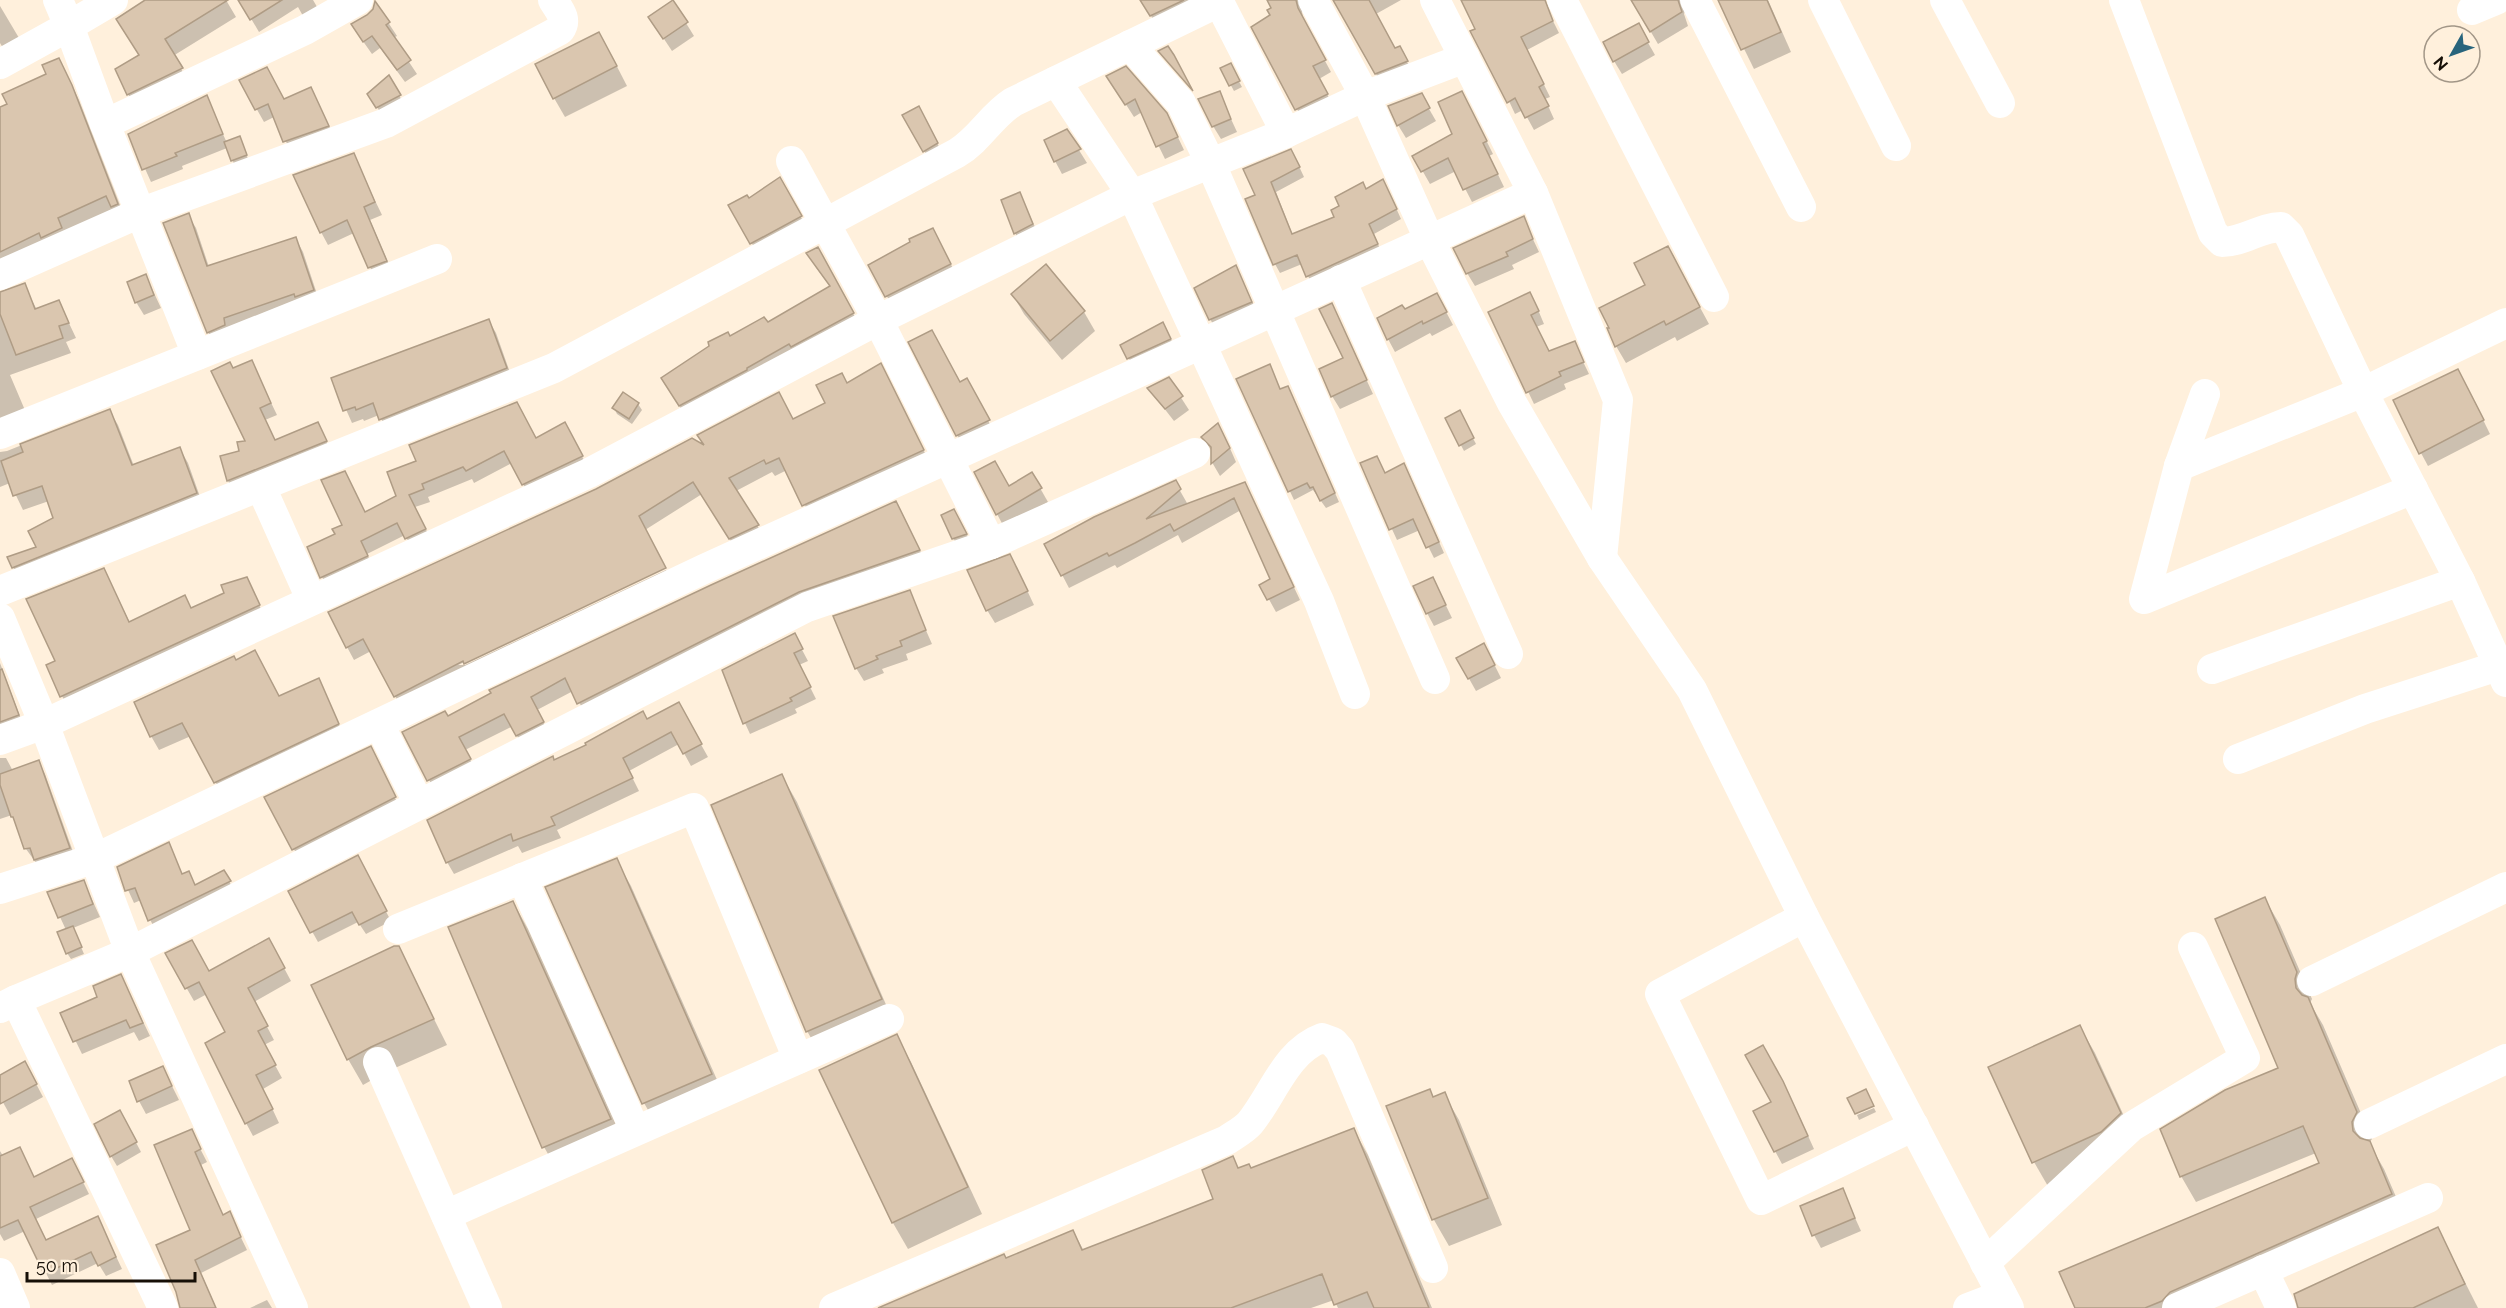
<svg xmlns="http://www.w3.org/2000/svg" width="2506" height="1308" viewBox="0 0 2506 1308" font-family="Raleway,sans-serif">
<rect width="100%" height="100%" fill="#fff0dc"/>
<g fill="#0003">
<path d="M149,0H226L236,17L173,56L191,85L137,110L128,94L140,56Z"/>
<path d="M240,0H313L323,17L308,25L298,7L259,32Z"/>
<path d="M1142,0H1199L1158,28Z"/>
<path d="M1268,0H1309L1302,12L1304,22L1331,72L1319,79L1334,107L1304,121L1297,109L1272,16L1273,8Z"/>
<path d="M1333,0H1401L1376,14L1395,50L1399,48L1414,74L1383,86Z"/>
<path d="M1462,0H1538L1545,5L1559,33L1527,50L1550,97L1545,99L1554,119L1534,130L1523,110L1515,114Z"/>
<path d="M1639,0H1684L1687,5L1684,14L1688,26L1658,44L1634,3Z"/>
<path d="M1720,0H1768L1791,52L1754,69Z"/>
<path d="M673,2L694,36L672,51L658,30Z"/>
<path d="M376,4L397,36L393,38L417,74L405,82L380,48L372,54L360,37L368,16Z"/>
<path d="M0,6L22,43L6,53L0,43Z"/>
<path d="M1638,25L1655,55L1622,74L1614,61Z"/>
<path d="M610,53L627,86L565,117L554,98Z"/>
<path d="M1230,65L1242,87L1234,91L1222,69Z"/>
<path d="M1125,68L1173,127L1184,150L1165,159L1142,112L1134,117L1116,89Z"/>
<path d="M66,73L79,100L125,218L0,270V108Z"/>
<path d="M389,78L407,109L385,120L369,94Z"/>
<path d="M241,81L284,101L318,102L335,139L292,154L274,117L264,122Z"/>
<path d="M1219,93L1237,132L1221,139L1213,126Z"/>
<path d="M1421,95L1436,121L1406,138L1398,125Z"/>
<path d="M206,97L227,143L243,144L249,162L235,166L227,148L182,166L183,169L151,182L130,135Z"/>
<path d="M1469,106L1493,154L1489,156L1504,187L1472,202L1456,171L1430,184L1414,156L1454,135Z"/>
<path d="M904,116L926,120L944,157L932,164Z"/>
<path d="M1067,131L1087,163L1062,174L1055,161Z"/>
<path d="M353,155L382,215L370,220L393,274L376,280L354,233L328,245L321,232Z"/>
<path d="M1296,160L1304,177L1276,192L1293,236L1336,217L1366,191L1388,190L1401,219L1374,234L1382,254L1313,286L1302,264L1280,273L1275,264L1257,196L1245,170Z"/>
<path d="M780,179L808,230L759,256L731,206L748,200Z"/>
<path d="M1020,194L1040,238L1023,246L1015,233Z"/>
<path d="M188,215L196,228L209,267L296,239L303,252L320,303L215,345L208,332Z"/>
<path d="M1523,218L1539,252L1512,265L1514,269L1475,286L1467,273Z"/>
<path d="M940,242L957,277L894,309L870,266Z"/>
<path d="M818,249L860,326L687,418L670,391L730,338L767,324L831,288L815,266Z"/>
<path d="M1677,265L1709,324L1677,341L1675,337L1626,363L1616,346L1647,285Z"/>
<path d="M1236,267L1258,314L1217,331L1210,319Z"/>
<path d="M146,276L161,308L144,315L136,302Z"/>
<path d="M24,285L37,310L59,302L76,338L66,342L71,353L10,375L30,422L0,435V292Z"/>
<path d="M1013,295L1084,312L1095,331L1062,360L1024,314Z"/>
<path d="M1332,305L1373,394L1340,409L1332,396L1346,358Z"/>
<path d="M1536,305L1544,324L1536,327L1549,353L1574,343L1589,374L1564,384L1566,389L1534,404L1490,312Z"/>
<path d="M1444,308L1453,325L1432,336L1430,333L1395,352L1388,339Z"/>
<path d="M489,321L496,333L513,381L388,431L379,415L364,421L363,419L352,423L332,378Z"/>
<path d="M1168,334L1176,349L1134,368L1122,345Z"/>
<path d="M251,361L277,415L265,420L276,442L324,436L332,453L235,492L228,481L247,442Z"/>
<path d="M1274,374L1281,391L1288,388L1292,395L1339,502L1326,508L1313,490L1294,500L1238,380Z"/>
<path d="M887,378L930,463L811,517L787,470L775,476L772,472L736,491L765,538L737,551L702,494L645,530L665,567L458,665H465L666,570L672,581L402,709L371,651L354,660L347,647L707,449L793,421L827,403L847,384Z"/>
<path d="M1169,379L1189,410L1174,421L1149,389Z"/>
<path d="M2465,383L2490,434L2428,466L2421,453Z"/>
<path d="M959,384L972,390L992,428L965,448L957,435Z"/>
<path d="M638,404L642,410L632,424L617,414L614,408Z"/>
<path d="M109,410L118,425L134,466L180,449L188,463L204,508L22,582L13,567L38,548L55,519L49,501L23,510L10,483L0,487V452L7,451Z"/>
<path d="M1459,412L1476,444L1464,451L1447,419Z"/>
<path d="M564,424L589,469L530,497L512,463L474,483L472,479L428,497L430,502L415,507L432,542L413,550L405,535L367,554L374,569L329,589L322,577L337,535L365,513L397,497L389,473L536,439Z"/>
<path d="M1225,437L1236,462L1220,476L1213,464V453L1203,438Z"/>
<path d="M1362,464L1385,474L1410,476L1444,553L1434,558L1420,530L1397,540Z"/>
<path d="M1032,474L1048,502L1004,527L997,514L1009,488Z"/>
<path d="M1175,482L1187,503L1182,507L1245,484L1300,600L1276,612L1261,585L1272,580L1241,510L1182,543L1178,535L1117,568L1115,565L1069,588L1046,544Z"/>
<path d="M903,515L926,563L586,715L573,691L537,710L550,735L525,748L511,727L465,750L477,772L436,793L404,732L448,718Z"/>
<path d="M961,523L973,547L961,551L953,538Z"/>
<path d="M104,569L130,623L192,609L226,594L246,578L266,619L69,709L62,696L57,661Z"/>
<path d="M1017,569L1034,605L995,623L987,610Z"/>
<path d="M1433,579L1452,618L1434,626L1427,613Z"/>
<path d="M909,592L932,644L906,654L908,660L882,669L884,673L864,681L856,668Z"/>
<path d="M800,646L808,661L799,665L816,699L795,709L797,713L750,734L727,684Z"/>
<path d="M1491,658L1501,678L1476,691L1458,659Z"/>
<path d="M236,662L279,697L319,680L345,738L223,796L191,736L159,750L151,736Z"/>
<path d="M0,663L24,727L0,737Z"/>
<path d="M685,716L708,757L691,766L679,744L629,771L639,791L557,830L561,838L522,853L518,846L454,874L447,862L554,761L647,720Z"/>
<path d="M0,758H6L13,771L39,762L45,774L76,860L42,871L26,849L12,815L0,819Z"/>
<path d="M377,761L398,804L302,864L266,798Z"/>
<path d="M782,776L797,802L895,1025L822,1057L807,1031Z"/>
<path d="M168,844L183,875L188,873L196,886L224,872L236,894L156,932L141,900L134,903L118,868Z"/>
<path d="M616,860L631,886L726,1100L659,1129L644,1103Z"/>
<path d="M363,868L391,921L366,934L358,922L318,942L290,892Z"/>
<path d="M84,882L100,917L73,928L84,954L71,959L67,953L66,930L49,893Z"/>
<path d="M2265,899L2280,925L2312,999L2310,1003L2323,1025L2372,1139L2369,1143L2384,1169L2406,1220L2208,1308H2076L2321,1163L2316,1153L2196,1202L2181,1176L2280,1069Z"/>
<path d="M513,902L528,929L625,1145L559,1173L544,1147Z"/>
<path d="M269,940L291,981L254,1002L274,1040L264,1045L282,1078L263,1089L279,1123L253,1136L246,1123L228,1033L207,994L194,1001L167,954L209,973Z"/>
<path d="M398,947L447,1045L386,1072L363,1085L348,1059Z"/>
<path d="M121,976L150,1036L139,1041L134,1032L82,1054L62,1013L99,997Z"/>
<path d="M2080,1027L2095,1053L2135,1140L2049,1188L2034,1162Z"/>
<path d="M896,1036L911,1062L982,1214L908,1249L893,1223L821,1070Z"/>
<path d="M1763,1047L1790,1096L1814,1149L1782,1164L1775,1151L1773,1103Z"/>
<path d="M163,1068L179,1100L146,1114L139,1101Z"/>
<path d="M32,1076L43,1097L10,1115L0,1097V1077Z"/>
<path d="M1444,1094L1459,1120L1502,1225L1449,1246L1434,1220L1388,1107L1434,1099Z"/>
<path d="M1874,1108L1876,1112L1859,1120L1857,1115Z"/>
<path d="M120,1112L141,1152L117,1166L111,1156Z"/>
<path d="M1354,1130L1368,1155L1432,1308H1338L1334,1300L1311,1308H882L1073,1231L1084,1251L1215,1199L1233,1158L1239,1169H1251Z"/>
<path d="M191,1131L207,1162L201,1165L223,1216L229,1213L247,1250L201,1273L216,1308H182L178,1291L192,1231Z"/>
<path d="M20,1149L34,1178L78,1172L89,1194L36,1219L47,1242L98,1218L122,1269L106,1276L98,1263L52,1285L25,1231L4,1241L0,1234V1151L3,1156Z"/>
<path d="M1842,1189L1861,1231L1821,1248L1814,1235Z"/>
<path d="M2438,1229L2478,1308H2299Z"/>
<path d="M267,1300L272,1308H250Z"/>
</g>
<g fill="#dac6af" stroke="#af9c85" stroke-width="1.5">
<path d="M145,0H228L165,39L183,68L127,95L115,69L139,55L116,19Z"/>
<path d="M238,0H282L250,20Z"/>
<path d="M673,0L688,22L663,39L648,17Z"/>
<path d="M1140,0H1184L1150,16Z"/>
<path d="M1267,0H1296L1298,8L1326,60L1313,66L1328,94L1295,110L1251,27L1270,15L1267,10L1271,8Z"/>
<path d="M1333,0H1369L1395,48L1400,46L1408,61L1375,74Z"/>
<path d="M1461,0H1545L1553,21L1521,37L1544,84L1539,87L1549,106L1525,118L1515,98L1507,103L1470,31L1475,29Z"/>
<path d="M1631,0H1678L1682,12L1650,32Z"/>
<path d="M1718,0H1767L1781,32L1741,50Z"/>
<path d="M375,1L390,22L386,25L411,60L397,70L372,36L363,42L351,24L367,15L373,9Z"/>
<path d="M1639,23L1649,42L1613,62L1603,42Z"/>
<path d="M599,32L617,66L553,99L535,64Z"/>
<path d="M1168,46L1174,55L1193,91L1158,51Z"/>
<path d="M59,58L72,85L118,204L111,207L106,196L58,218L62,228L41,238L39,233L0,252V107L7,104L2,94L46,74L42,65Z"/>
<path d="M1231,63L1240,81L1229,86L1220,68Z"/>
<path d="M1126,66L1167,113L1178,137L1156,147L1135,99L1125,105L1106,76Z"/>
<path d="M267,67L284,99L311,87L329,126L283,142L268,104L255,110L239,80Z"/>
<path d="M389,75L401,95L376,108L367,94Z"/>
<path d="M1220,91L1231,119L1212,127L1198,99Z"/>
<path d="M1462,91L1487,141L1483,143L1498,174L1463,190L1448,158L1421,172L1412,156L1452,134L1438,102Z"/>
<path d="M1422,93L1430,108L1397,126L1388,106Z"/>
<path d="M207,95L223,134L175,153L177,156L142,170L128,134Z"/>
<path d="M919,106L938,143L923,152L902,115Z"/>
<path d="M1067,129L1081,149L1054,162L1044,140Z"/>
<path d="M240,136L247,155L231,161L224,142Z"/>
<path d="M1291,149L1300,167L1271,182L1292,234L1334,217L1331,210L1339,206L1335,197L1363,182L1366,189L1383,179L1397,209L1369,224L1378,244L1306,277L1297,255L1273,265L1245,199L1255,195L1243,169Z"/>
<path d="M354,153L375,202L364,207L387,261L368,268L347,220L320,233L293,175Z"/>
<path d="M780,177L802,216L750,244L728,205L747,195L749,198Z"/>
<path d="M1020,192L1033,224L1014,234L1001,200Z"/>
<path d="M189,213L207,266L296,237L314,290L295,297L294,294L224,318L225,325L207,333L163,223Z"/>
<path d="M1524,216L1533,239L1506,252L1508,256L1466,274L1453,248Z"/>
<path d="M933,228L951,264L885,297L868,265L910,242L909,239Z"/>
<path d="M1668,246L1700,307L1666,325L1664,321L1615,347L1607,328H1609L1599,308L1645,285L1634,263Z"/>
<path d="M818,247L854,313L791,347L789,344L747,368V370L679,406L661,378L709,346L708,342L728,332L730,336L764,317L768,322L830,286L806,253Z"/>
<path d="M1046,264L1085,311L1050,341L1011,294Z"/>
<path d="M1236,265L1252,302L1209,320L1194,288Z"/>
<path d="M146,274L154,295L135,303L127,282Z"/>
<path d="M25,283L35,309L59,300L69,323L59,326L63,338L16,355L0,314V292Z"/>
<path d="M1530,292L1539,311L1531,315L1549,351L1575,341L1584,362L1559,372L1561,376L1526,393L1488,312Z"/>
<path d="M1437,293L1447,312L1423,324L1422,321L1387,340L1377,318L1402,305L1405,309Z"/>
<path d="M1332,303L1367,380L1331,397L1319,369L1343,358L1319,309Z"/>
<path d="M489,319L507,368L379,420L373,403L356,410L355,407L343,411L331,378Z"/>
<path d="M1163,322L1171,339L1127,359L1120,345Z"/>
<path d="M932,330L960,382L967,378L990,420L956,436L908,342Z"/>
<path d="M252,360L271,403L260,408L275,440L318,422L327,441L227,481L220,456L239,451L237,442L245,441L211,371L230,362L233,368Z"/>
<path d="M881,363L924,450L802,506L779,458L766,464L764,460L729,478L759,525L729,539L693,482L639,516L666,568L464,664L463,661L394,697L363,639L346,648L328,612L596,489L692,438L704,445L697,435L779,392L793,419L825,403L816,385L842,373L847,383Z"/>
<path d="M1270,364L1280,389L1288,386L1335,493L1320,501L1313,487L1310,488L1307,483L1288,492L1236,379Z"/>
<path d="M2458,369L2484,420L2419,454L2393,400Z"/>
<path d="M1169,377L1183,396L1165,409L1147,388Z"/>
<path d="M623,392L639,403L629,419L612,408Z"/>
<path d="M517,402L536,438L565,422L583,456L522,485L504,451L466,471L463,467L422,484L424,489L409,495L426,529L405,539L397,523L361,541L368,556L320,578L307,547L335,534L332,529L342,525L321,480L345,471L365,512L396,496L387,472L416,461L409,445Z"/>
<path d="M110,409L132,465L180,447L197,493L12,568L7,557L36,547L28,531L53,518L42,486L13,496L1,461L23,452L20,444Z"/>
<path d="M1460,410L1474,438L1459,446L1445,418Z"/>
<path d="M1218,423L1230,448L1211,464V447L1201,437Z"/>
<path d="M1377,456L1385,473L1404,463L1439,542L1426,548L1413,519L1389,530L1360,463Z"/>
<path d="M995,461L1009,486L1032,472L1042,488L996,515L974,472Z"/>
<path d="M1176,480L1181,489L1146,519L1245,482L1294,587L1267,600L1259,585L1270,579L1234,498L1174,531L1170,524L1135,543L1109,556L1107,553L1061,576L1044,544L1094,517Z"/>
<path d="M896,501L920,550L799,592L577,704L565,678L531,697L544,722L516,736L504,714L459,737L471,759L427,781L402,732L445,711L448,716L491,693L489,690L711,585Z"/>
<path d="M954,509L967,534L952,539L941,515Z"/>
<path d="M1010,554L1028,591L986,611L967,570Z"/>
<path d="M104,568L129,622L185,595L191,608L224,593L221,585L247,577L260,605L60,697L46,665L55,661L26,599Z"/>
<path d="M1433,577L1446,605L1426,614L1413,586Z"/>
<path d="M910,590L926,630L900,641L902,646L876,656L878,659L855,669L833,616Z"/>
<path d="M795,633L803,649L794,653L811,687L790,698L792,701L743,724L722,670Z"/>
<path d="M1484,643L1495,665L1468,679L1456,658Z"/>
<path d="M255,650L279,696L319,678L339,724L214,783L182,723L150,737L134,702L234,656L236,660Z"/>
<path d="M2,669L19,715L0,722V670Z"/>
<path d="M679,702L702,744L683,754L671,732L623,758L633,778L551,817L555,825L513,841L511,834L446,863L427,820L553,756L554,760L586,745L585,743L643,711L647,719Z"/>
<path d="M371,746L396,797L292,850L264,797Z"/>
<path d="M39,760L70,848L34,860L30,848L24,849L13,817H11L0,785V774Z"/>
<path d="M782,774L882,999L806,1032L711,805Z"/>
<path d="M169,842L182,874L189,871L195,885L224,870L231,881L148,921L135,888L125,891L117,867Z"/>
<path d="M358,855L387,911L359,925L352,912L310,933L288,891Z"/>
<path d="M617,858L712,1074L642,1104L545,887Z"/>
<path d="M84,880L93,904L58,918L47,892Z"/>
<path d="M2265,897L2297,972L2295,979L2296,988L2302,995L2308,997L2357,1112L2352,1122L2353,1131L2360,1138L2370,1141L2392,1194L2170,1292L2162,1301L2145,1308H2075L2059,1272L2319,1163L2303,1126L2180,1177L2160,1129L2225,1090L2278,1068L2215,919Z"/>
<path d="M513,901L611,1119L542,1148L448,927Z"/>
<path d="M73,926L82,947L66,954L57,932Z"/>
<path d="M269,938L285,968L248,988L268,1026L258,1031L276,1065L256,1075L273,1109L245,1124L205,1043L225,1032L199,982L185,989L165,953L192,940L209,971Z"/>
<path d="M394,946H399L434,1019L371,1047L347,1060L311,985Z"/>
<path d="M121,974L143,1023L130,1028L126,1020L73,1042L60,1013L97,997L93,986Z"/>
<path d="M2080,1025L2121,1113L2101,1132L2032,1163L1988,1067Z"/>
<path d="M897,1034L968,1187L892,1223L819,1070Z"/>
<path d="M1763,1045L1783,1081L1808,1136L1774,1152L1753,1111L1771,1102L1745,1055Z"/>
<path d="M25,1061L37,1084L0,1104V1075Z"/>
<path d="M163,1066L172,1086L137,1102L129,1081Z"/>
<path d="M1430,1089L1433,1097L1445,1092L1488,1198L1432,1220L1386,1106Z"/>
<path d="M1866,1089L1874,1106L1855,1114L1847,1098Z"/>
<path d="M120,1110L137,1142L110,1157L94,1124Z"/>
<path d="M1354,1128L1429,1308H1374L1367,1292L1334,1305L1322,1274L1231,1308H878L1004,1254L1006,1258L1073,1230L1082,1250L1152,1223L1213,1199L1202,1170L1233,1156L1238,1168L1249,1164L1251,1168Z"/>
<path d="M192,1129L201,1149L195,1152L223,1215L230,1211L241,1237L195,1260L216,1308H180L176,1292L156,1245L190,1230L154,1145Z"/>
<path d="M20,1147L34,1177L72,1158L84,1182L30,1207L46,1240L98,1216L116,1257L98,1266L91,1252L44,1274L18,1220L0,1228V1156Z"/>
<path d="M1843,1188L1855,1218L1812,1236L1800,1206Z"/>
<path d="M2438,1227L2465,1284L2413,1308H2298L2294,1294Z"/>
</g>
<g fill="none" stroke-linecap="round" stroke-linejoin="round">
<g stroke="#fff" stroke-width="30">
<path d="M58,0L69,26L113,0"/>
<path d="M1218,0L1286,133"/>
<path d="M1313,0L1365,96L1429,239L1512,403L1602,558L1692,690L1804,917L2009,1308"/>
<path d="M1435,0L1533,193"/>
<path d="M1562,0L1714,297"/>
<path d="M1695,0L1801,207"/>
<path d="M1823,0L1896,146"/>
<path d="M1945,0L2000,103"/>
<path d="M2124,0L2213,233L2222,242C2243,242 2261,227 2281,227L2289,235L2363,392L2460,581L2506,682"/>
<path d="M2472,10L2496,0"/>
<path d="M1130,45L1181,103L1210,162L1435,679"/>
<path d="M0,64L69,26L105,124L197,355"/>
<path d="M105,124L305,30L358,0"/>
<path d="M791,161L878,320L991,544"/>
<path d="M0,275L142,212L386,123L560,30C568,19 559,10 553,0"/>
<path d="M1341,280L1508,654"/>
<path d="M2205,394L2179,466L2144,599L2413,489"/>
<path d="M0,434L437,259"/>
<path d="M2179,466L2363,392L2506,323"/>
<path d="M261,487L311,599"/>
<path d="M0,591L554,368L957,153C980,139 991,116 1013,102L1219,2"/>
<path d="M0,618L44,724L130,952L293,1308"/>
<path d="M2212,669L2460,581"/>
<path d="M1355,694L1319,601L1201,344L1533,193L1618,400L1602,558"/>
<path d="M379,724L419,804"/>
<path d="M0,740L44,724L589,473L878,320L1132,195L1286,133L1365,96L1465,58"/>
<path d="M2238,759L2365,709L2498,666"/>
<path d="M522,878L635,1130"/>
<path d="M0,889L96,858L704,569L1201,344L1132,195L1056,81"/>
<path d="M1804,917L1660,994L1761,1200L1914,1126"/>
<path d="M398,929L694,808L798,1059"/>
<path d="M2312,981L2506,887"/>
<path d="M16,1000L130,952L807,607L991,544L1195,453"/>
<path d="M0,1008L16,1000L163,1308"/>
<path d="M378,1062L487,1308"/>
<path d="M2369,1124L2506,1059"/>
<path d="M446,1215L889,1019"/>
<path d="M1985,1263L2131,1127L2245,1058L2193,947"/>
<path d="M2263,1270L2281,1308"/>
<path d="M0,1273L15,1308"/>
<path d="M834,1308L1227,1140C1234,1135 1244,1130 1250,1123C1273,1095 1286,1051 1322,1038L1333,1042L1340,1050L1433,1268"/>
<path d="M1968,1308L2002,1295"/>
<path d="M2177,1308L2428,1198"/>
</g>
</g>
<g transform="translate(2452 54) rotate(230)"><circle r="28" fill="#fff0dc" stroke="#a29687" stroke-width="1.5"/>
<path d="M0-4.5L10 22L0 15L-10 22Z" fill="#28647c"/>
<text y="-9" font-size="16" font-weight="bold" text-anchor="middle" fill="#160f07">N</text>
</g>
<path d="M27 1272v9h168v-9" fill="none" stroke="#160f07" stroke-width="3"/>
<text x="36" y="1272" font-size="18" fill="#160f07" stroke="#fff0dc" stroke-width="4.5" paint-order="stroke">50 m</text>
</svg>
